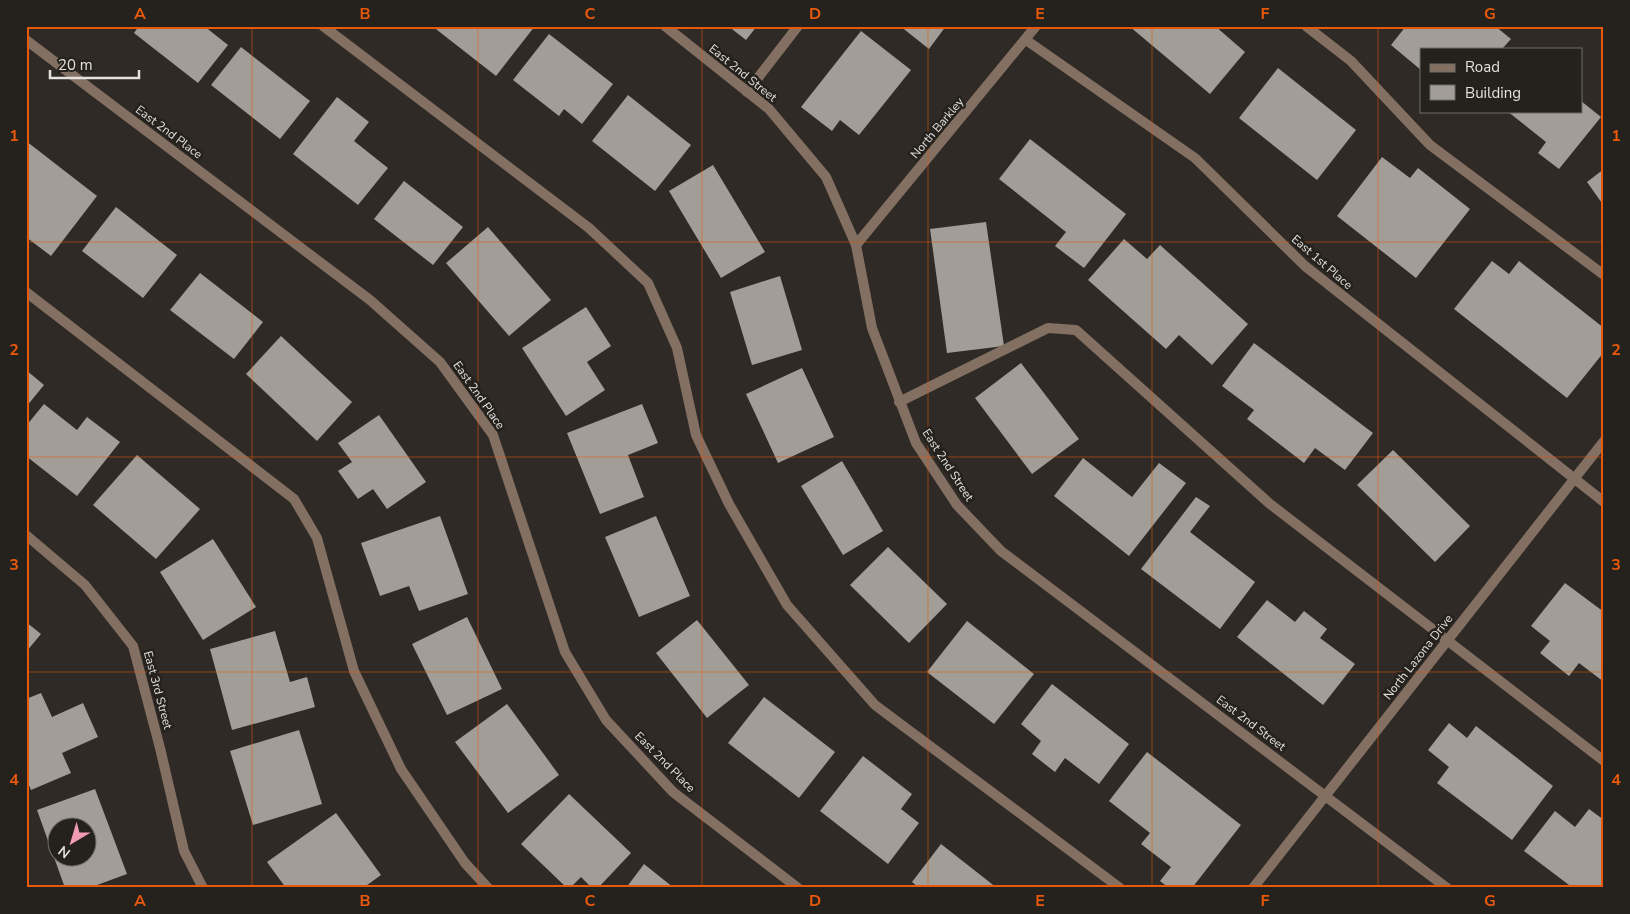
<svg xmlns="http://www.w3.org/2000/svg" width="1630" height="914" viewBox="0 0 1630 914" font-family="'Nunito Sans',sans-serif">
<rect width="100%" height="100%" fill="#2f2a26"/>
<g fill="#a29d97" fill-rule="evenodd">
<path d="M139,26H204L228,45L198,83L134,33Z"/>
<path d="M432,26H535L496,76Z"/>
<path d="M728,26H757L746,40Z"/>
<path d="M900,26H946L929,49Z"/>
<path d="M1129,26H1215L1245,52L1210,94Z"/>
<path d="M1406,26H1495L1511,39L1502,49H1421V70L1391,45Z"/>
<path d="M861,31L911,70L859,135L840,120L832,131L801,107Z"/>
<path d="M549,34L613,84L582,124L564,109L559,116L513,80Z"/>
<path d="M241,47L310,101L280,139L211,85Z"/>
<path d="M1278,68L1356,130L1317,180L1239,118Z"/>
<path d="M628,95L691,145L655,191L592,141Z"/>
<path d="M337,97L369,122L354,141L388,168L358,205L293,154Z"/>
<path d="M1581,101L1601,117L1559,169L1538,153L1546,142L1507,111H1581Z"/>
<path d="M1030,139L1126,214L1084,268L1055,246L1066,232L999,179Z"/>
<path d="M26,141L97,196L51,256L26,237Z"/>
<path d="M1382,157L1410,178L1418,168L1470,209L1416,278L1337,216Z"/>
<path d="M713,165L765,252L721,278L669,191Z"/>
<path d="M1604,169V206L1587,182Z"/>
<path d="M404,181L463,227L433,265L374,219Z"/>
<path d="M116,207L177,255L143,298L82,251Z"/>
<path d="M986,222L1004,346L947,353L930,229Z"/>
<path d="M488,227L551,300L509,336L446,263Z"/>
<path d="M1124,239L1147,259L1160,245L1248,324L1212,365L1179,335L1166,349L1088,280Z"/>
<path d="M1492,261L1509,274L1519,261L1604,328V352L1567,398L1454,309Z"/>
<path d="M200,273L263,322L234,359L170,310Z"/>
<path d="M780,276L802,350L752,365L730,292Z"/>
<path d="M586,307L611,346L587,362L605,390L566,416L522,348Z"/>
<path d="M281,336L352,402L317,441L246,374Z"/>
<path d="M1254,343L1373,433L1345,470L1315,448L1304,463L1247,419L1254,410L1222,386Z"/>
<path d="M1021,363L1079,439L1032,474L975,398Z"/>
<path d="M802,368L834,437L778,463L746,394Z"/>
<path d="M26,370L44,385L26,407Z"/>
<path d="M44,404L77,430L87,417L120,442L77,496L26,456V426Z"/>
<path d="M642,404L658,443L628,455L644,497L600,514L567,433Z"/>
<path d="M379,415L426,482L387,509L373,489L358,499L338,471L352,462L338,443Z"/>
<path d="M1393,450L1470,526L1435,562L1357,485Z"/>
<path d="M137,455L200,509L156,559L93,505Z"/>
<path d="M1083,458L1132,497L1159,463L1186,483L1129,556L1054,496Z"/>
<path d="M842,461L883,531L843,555L801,486Z"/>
<path d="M1196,497L1210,506L1190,532L1255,582L1220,629L1141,569Z"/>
<path d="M440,516L468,594L419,611L409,586L380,596L361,543Z"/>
<path d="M656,516L690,596L639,617L605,537Z"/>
<path d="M213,539L256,607L203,640L160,572Z"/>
<path d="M888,547L947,604L909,643L850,585Z"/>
<path d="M1565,583L1604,612V682L1579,663L1569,676L1540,653L1550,641L1531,626Z"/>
<path d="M1267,600L1295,622L1304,611L1327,629L1320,638L1355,664L1323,705L1237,637Z"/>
<path d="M467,617L502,689L447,715L412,644Z"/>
<path d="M697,620L749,685L707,718L656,653Z"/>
<path d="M967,621L1034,674L994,724L927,672Z"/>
<path d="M26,622L41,634L26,652Z"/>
<path d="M275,631L290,682L307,677L315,707L232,730L210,649Z"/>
<path d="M1052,684L1129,744L1099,784L1065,758L1055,772L1032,754L1041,741L1021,724Z"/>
<path d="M41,693L52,717L83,703L98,737L62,753L71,773L31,790L26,778V699Z"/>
<path d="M764,697L835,752L799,798L728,743Z"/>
<path d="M507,704L559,775L508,813L455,742Z"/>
<path d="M1449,723L1467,738L1476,726L1553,786L1512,840L1437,783L1449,767L1428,750Z"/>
<path d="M299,730L322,804L253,825L230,751Z"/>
<path d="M1147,752L1241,825L1192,888H1169L1160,881L1171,867L1141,844L1150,833L1109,801Z"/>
<path d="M863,756L912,794L901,809L919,823L888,864L820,811Z"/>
<path d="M95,789L127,874L89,888H65L37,810ZM58,826H88V856H58Z"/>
<path d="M569,794L631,853L598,888H592L581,877L570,888H567L521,844Z"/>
<path d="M1589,809L1604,820V888H1573L1524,851L1555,811L1575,827Z"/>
<path d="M336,813L381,875L363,888H286L267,862Z"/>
<path d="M941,844L997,888H919L912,882Z"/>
<path d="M644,864L674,888H626Z"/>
</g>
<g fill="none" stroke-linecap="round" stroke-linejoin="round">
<g stroke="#837062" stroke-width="10">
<path d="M323,26L589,228L648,283L677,348L696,435L729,504L787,605L875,705L1120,888"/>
<path d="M1306,26L1351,61L1430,145L1604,275"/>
<path d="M747,92L798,26"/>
<path d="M26,292L294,499L317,538L354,671L401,769L465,863L488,888"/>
<path d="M899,402L1048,328L1076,330L1270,504L1604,761"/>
</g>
<g stroke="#837062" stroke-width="10">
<path d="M665,26L769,109L826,177L856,245L872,328L916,443L957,505L1001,551L1447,888"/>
<path d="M26,40L370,300L440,362L493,435L565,652L606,720L673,792L798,888"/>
<path d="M1026,40L1195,158L1305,266L1604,502"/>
<path d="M856,245L1036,26"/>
<path d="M26,535L85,585L133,646L160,748L184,851L203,888"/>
<path d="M1253,888L1604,441"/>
</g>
</g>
<path fill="none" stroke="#e8590c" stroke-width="1" stroke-opacity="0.55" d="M252,26V888M478,26V888M702,26V888M928,26V888M1152,26V888M1378,26V888M26,242H1604M26,457H1604M26,672H1604"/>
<g text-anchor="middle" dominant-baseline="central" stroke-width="5" stroke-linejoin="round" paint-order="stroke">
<g font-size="12" fill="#e4e1de" stroke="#25211c">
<text transform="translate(743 73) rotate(39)">East 2nd Street</text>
<text transform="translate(937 128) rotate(-50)">North Barkley</text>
<text transform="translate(169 132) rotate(37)">East 2nd Place</text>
<text transform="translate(1322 262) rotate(41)">East 1st Place</text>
<text transform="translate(479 395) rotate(55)">East 2nd Place</text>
<text transform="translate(948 465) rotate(57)">East 2nd Street</text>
<text transform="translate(1418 657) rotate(-52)">North Lazona Drive</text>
<text transform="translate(158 690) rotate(75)">East 3rd Street</text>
<text transform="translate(1251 723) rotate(37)">East 2nd Street</text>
<text transform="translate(665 762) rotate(45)">East 2nd Place</text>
</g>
</g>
<rect width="1630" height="914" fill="none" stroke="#25211c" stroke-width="55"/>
<rect x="1420" y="48" width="162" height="65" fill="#25211c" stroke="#716e6a"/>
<rect x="1430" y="64" width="25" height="8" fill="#837062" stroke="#716e6a"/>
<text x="1465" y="72" font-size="15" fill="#e4e1de">Road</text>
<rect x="1430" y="85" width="25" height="15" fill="#a29d97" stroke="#716e6a"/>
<text x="1465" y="98" font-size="15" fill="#e4e1de">Building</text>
<g transform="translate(72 842) rotate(218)"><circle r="24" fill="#25211c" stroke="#716e6a"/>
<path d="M0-4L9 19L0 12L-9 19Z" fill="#f09ab5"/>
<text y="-8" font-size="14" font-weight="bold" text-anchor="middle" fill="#e4e1de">N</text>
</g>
<path d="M50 70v8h89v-8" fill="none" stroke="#e4e1de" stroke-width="2.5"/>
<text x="58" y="70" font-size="15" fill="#e4e1de" stroke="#25211c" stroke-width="4" paint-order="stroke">20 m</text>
<rect x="28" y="28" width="1574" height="858" fill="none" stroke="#e8590c" stroke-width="2"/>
<g font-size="16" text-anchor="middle" font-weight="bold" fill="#e8590c">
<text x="140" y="19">A</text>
<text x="365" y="19">B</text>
<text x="590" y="19">C</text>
<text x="815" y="19">D</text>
<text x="1040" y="19">E</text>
<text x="1265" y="19">F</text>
<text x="1490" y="19">G</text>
<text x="14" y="141">1</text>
<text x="1616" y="141">1</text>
<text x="14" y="355">2</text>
<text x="1616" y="355">2</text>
<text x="14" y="570">3</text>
<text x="1616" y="570">3</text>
<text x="14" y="785">4</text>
<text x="1616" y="785">4</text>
<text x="140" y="906">A</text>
<text x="365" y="906">B</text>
<text x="590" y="906">C</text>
<text x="815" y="906">D</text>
<text x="1040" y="906">E</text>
<text x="1265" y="906">F</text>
<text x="1490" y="906">G</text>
</g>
</svg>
